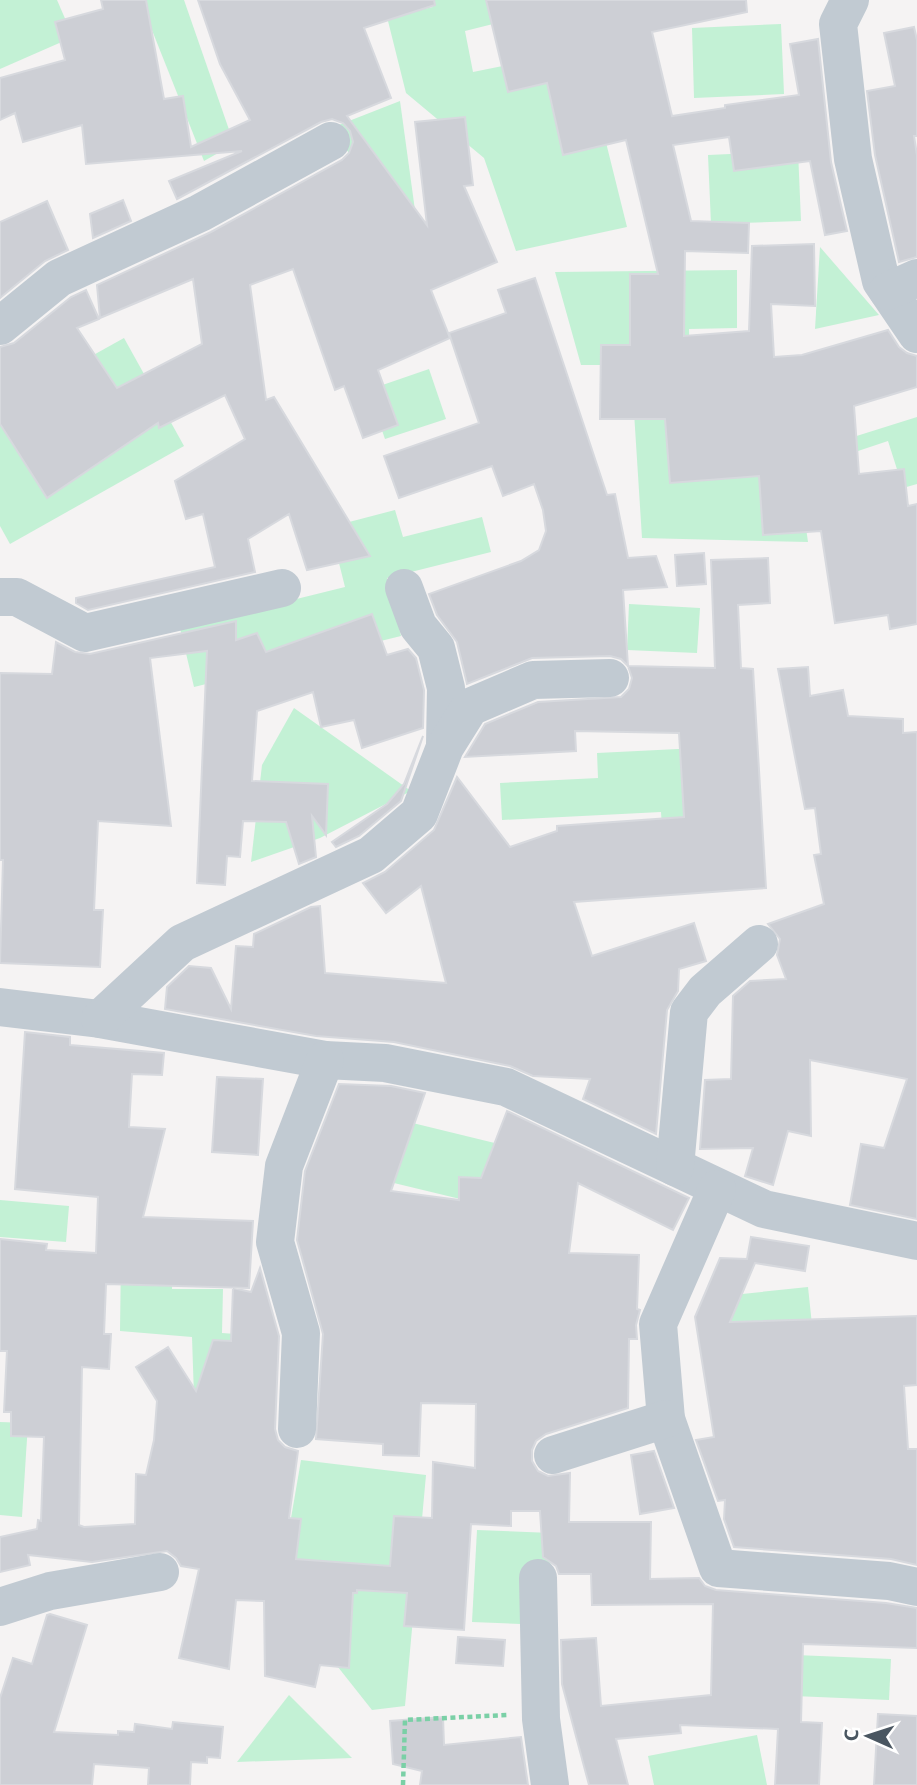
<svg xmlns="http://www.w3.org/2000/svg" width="917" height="1785" viewBox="0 0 917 1785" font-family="'Noto Sans',sans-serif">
<rect width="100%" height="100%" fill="#f5f3f3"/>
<g fill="#c3f1d5">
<path d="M0,0H57L73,37L0,69Z"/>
<path d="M140,0H184L234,144L204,161Z"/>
<path d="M433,0H565L566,6L465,31L473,72L583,50L627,227L516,251L484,158L406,93L387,17L433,7Z"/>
<path d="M781,24L784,94L694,98L692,28Z"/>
<path d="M400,101L421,254L331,128Z"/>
<path d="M798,151L801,221L711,224L708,155Z"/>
<path d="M820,247L879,315L815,329Z"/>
<path d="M737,270V328L689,329L691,413L790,414L808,542L642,538L631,365H581L555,272Z"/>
<path d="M124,338L184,446L10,544L0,526V407Z"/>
<path d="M429,369L446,419L385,439L368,390Z"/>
<path d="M917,417V484L903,488L888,441L852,453L847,439Z"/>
<path d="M395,510L403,537L482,517L491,552L387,578L401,636L194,687L180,628L345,587L330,527Z"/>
<path d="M629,604L700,608L697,653L627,650Z"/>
<path d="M294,708L411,791L320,838L251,862L262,765Z"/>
<path d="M739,746L744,839L663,843L661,812L502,820L500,783L598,778L597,753Z"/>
<path d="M384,1116L536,1153L522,1214L369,1177Z"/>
<path d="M0,1200L69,1206L66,1242L0,1237Z"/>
<path d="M121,1258L173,1260L172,1289H223L222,1333L264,1336L194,1397L192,1337L120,1331Z"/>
<path d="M808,1287L819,1391L733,1400L723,1296Z"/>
<path d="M0,1422L28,1423L22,1517L0,1515Z"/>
<path d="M301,1460L426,1475L405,1706L372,1710L334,1662L284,1559Z"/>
<path d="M477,1530L552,1533L547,1625L472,1622Z"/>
<path d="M796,1655L891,1659L889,1700L794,1696Z"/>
<path d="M289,1695L352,1758L237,1762Z"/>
<path d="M757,1735L767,1785H654L648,1756Z"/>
</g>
<g fill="#cdcfd5" stroke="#d7d9de" stroke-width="2">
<path d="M101,0H146L164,99L183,96L191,147L250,120L220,64L198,0H434L435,5L364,28L391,98L347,116L427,225L415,122L465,117L473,185L464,186L497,262L431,290L450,338L378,370L398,425L363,438L344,386L335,390L293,269L250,285L266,400L274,397L370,556L307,570L289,514L248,539L255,572L88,610L76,603V598L215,567L203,514L186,519L175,481L245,439L225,395L159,428L158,423L47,498L0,424V347L14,343L71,297L86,290L99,319L77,328L117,388L202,344L193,279L100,318L97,285L211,232L342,160L349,153L353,142L350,131L343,123L332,119L321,122L177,199L169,181L242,151L86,164L82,125L23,142L15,113L0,120V78L65,60L55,22L103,9Z"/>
<path d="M486,0H746L747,12L652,32L672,116L725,108V105L799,95L790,44L818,39L831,162L847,231L825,235L810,161L734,171L729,137L673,145L691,221L749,223L748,253L685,251L684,336L749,331L752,246L814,244L815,306L771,304L774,357L802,355L888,330L899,347L907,353L917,356V387L854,406L859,474L904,469L908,506L917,504V624L890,629L888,615L835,623L821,531L763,535L759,476L670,483L665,419H600L601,345H630V274H658L626,140L563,155L547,83L508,92Z"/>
<path d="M914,27L917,40V136H914L917,155V257L899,262L875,155L867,91L895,86L884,33Z"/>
<path d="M123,200L131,221L93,238L90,214Z"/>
<path d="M47,201L68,250L45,261L0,298V222Z"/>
<path d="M535,278L607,495L615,494L628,558L656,556L667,587L623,590L628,666L715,668L711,560L768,558L770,603L738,605L741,668L753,669L766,888L574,902L592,956L694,923L706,961L679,969L678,991L667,1010L656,1134L583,1099L590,1079L533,1076L510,1066L394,1042L316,1036L165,1009L167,987L189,966L211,968L231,1009L236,946L253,947L254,934L311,907L320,906L325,973L446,983L421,886L386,913L363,883L385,872L434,830L457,777L510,847L557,831V826L684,817L679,733L575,731L576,751L465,757L485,724L538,702L621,697L629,689L632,678L628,666L621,659L610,656L532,658L467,684L457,642L437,615L429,594L521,561L539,550L546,531L543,510L534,484L503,496L492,466L399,498L384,456L479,423L449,333L506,313L498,290Z"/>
<path d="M704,553L706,584L677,586L675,555Z"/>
<path d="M372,614L387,655L408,649L416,658L424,690L423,728L362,748L354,720L321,727L313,692L257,711L252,781L328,784L326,835L312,816L316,857L299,864L286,822L243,821L240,857L227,856L225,885L197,883L207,651L150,658L171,826L98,821L94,910H103L100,967L0,963L3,860H0V673L52,674L56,642L75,652L90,654L236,621V640L257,633L266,652Z"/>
<path d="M808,667L810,696L843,690L848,716L903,719V733L917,732V1219L850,1205L861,1144L884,1148L907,1079L810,1060L811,1136L788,1131L773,1185L745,1176L753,1148L700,1149L705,1080L731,1079L733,996L750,981L786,979L777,955L780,939L768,924L824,904L814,855L821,854L815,808L805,809L778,669Z"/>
<path d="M423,736L401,801L359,836L336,847L332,842L387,804L404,784Z"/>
<path d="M25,1032L70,1037V1045L164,1053L162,1075L132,1074L129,1127L165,1129L143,1217L253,1221L249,1288L106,1284L104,1334H111L109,1369L82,1367L79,1525L84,1527L135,1524L136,1474L146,1475L154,1440L157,1401L136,1367L168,1347L196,1391L213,1340L231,1341L233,1288L251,1292L260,1268L279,1336L275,1429L278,1440L285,1447L298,1451L289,1518L301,1519L296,1559L390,1566L394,1516L432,1518L433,1462L475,1468L476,1404L421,1403L419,1456L383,1455V1444L316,1439L323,1334L297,1240L305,1171L339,1084L391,1086L425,1093L391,1191L459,1200V1177L481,1178L507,1111L689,1198L673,1230L578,1183L569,1253L639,1255L637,1309L640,1310L636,1325L637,1339H629L628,1408L546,1434L536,1441L532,1450V1461L538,1471L548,1476L570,1473L569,1522H651L650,1579L699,1578L705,1586L716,1590L886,1603L917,1608V1648L803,1644L801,1722L822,1723L819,1785H775L778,1729L680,1725L681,1733L616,1739L628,1785H589L562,1684L561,1640L596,1638L601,1706L711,1695L713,1604L592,1605L591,1574H559L556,1566L543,1557L540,1511H511V1526L471,1524L464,1630L404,1626L407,1593L357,1590V1593H353L349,1668L320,1665L315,1687L265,1676L264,1601L236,1600L229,1669L179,1658L199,1569L181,1566L176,1558L167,1551L92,1562L28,1555L30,1565L0,1572V1537L37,1529L38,1520L41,1521L44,1437L11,1436V1412H4L7,1351H0V1239L47,1244L46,1250L96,1253L98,1197L15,1189Z"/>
<path d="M217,1077L263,1079L258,1155L212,1152Z"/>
<path d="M751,1237L809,1246L805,1271L755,1263L730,1322L917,1316V1385L904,1386L908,1449H917V1565L891,1559L734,1547L724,1519L725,1500L718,1501L696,1440L714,1437L695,1317L720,1258L747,1259Z"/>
<path d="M654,1451L674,1508L640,1514L631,1455Z"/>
<path d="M50,1614L87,1625L54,1732L118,1735V1731L134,1732L135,1724L172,1729L173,1722L223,1727L220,1758L207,1757V1763L191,1762L190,1785H148L149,1768L94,1764L92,1785H0V1698L13,1658L32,1664L47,1615Z"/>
<path d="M458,1637L505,1640L503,1666L456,1663Z"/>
<path d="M878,1714L917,1716V1785H874Z"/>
<path d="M443,1717L444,1745L521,1737L528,1785H420L422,1771L393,1764L390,1721Z"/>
</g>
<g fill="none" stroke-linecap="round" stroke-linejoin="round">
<path stroke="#7ad0a6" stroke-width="4.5" stroke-dasharray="5 3.5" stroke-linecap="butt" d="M403,1785L405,1720L507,1715"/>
<g stroke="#c1cad2" stroke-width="38">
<path d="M850,0L838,24L853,159L881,281L917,334"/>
<path d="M888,291L917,278"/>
<path d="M0,326L59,278L200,213L331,141"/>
<path d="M404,588L418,626L436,648L446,688L445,745"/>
<path d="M0,597H17L85,633L282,588"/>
<path d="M0,1007L100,1019L325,1060L385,1063L506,1087L764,1209L917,1241"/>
<path d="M100,1019L182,943L371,855L419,814L445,747L470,707L533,680L610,678"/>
<path d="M675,1167L689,1012L705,991L759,944"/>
<path d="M717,1189L658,1324L666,1419L718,1568L889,1581L917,1587"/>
<path d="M297,1429L301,1333L275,1242L284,1166L325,1060"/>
<path d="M553,1455L666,1419"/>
<path d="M538,1578L541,1719L550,1785"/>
<path d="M0,1607L50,1591L160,1572"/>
</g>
</g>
<g transform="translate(868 1736) rotate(273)" stroke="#ffffff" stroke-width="5" paint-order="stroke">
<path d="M0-5L12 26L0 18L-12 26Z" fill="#4a5661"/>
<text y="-10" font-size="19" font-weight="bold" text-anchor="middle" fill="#4a5661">С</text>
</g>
</svg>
